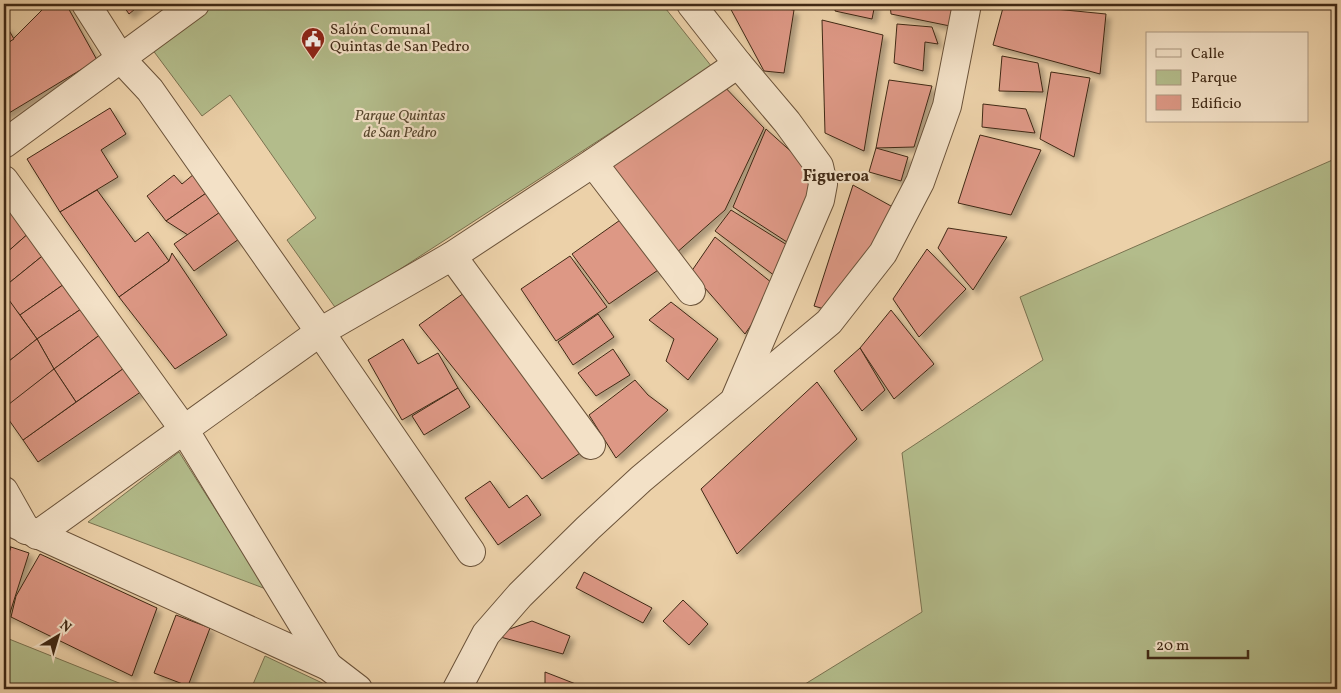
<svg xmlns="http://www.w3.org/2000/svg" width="1341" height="693" viewBox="0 0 1341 693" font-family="Vollkorn,serif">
<defs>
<filter id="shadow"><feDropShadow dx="4.5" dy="4.5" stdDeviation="2.5" flood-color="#0004"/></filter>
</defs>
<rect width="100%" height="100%" fill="#ecd1a9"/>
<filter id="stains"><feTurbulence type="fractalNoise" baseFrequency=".004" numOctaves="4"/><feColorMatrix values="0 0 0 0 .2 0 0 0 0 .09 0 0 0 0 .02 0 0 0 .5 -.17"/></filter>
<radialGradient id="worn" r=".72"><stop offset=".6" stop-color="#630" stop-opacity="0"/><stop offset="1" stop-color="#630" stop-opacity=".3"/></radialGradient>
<g fill="#b3bc8b" stroke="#7a7250">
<path d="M215,4H662L712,67L337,310L287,240L316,218L230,95L202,116L152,49Z"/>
<path d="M1337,158V689H797L922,612L902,453L1043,360L1020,297Z"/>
<path d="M179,452L266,589L88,522Z"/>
<path d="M4,637L134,689H4Z"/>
<path d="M265,656L335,689H251Z"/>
</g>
<g fill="#dd9885" stroke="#402915" filter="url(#shadow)">
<path d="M48,4H66L97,60L4,116V48Z"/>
<path d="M122,4H141L129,14Z"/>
<path d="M728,4H751L794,10L784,73L764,71Z"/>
<path d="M836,4H875L872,19L835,11Z"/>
<path d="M890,4H953L950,26L891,14Z"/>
<path d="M1004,4L1106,14L1100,74L993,45Z"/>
<path d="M822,20L883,35L864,151L825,133Z"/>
<path d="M897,24L932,27L938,44L925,42L923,71L894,63Z"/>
<path d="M7,27L14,39L4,45V29Z"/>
<path d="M1002,56L1038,63L1043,92L999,91Z"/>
<path d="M1051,72L1090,78L1074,157L1040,139Z"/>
<path d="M889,80L932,86L914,147L876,148Z"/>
<path d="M719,81L764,128L725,210L675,254L608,163Z"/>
<path d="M983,104L1026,109L1035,133L982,127Z"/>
<path d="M110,108L126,134L101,150L118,177L60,212L27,159Z"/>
<path d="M766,129L816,174L790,244L733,207Z"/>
<path d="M980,135L1041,150L1011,215L958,203Z"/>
<path d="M876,148L908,157L901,181L869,172Z"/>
<path d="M200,169L212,189L166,221L147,196L174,175L182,184Z"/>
<path d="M853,185L900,211L831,311L814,306Z"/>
<path d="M212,189L226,208L188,235L166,221Z"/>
<path d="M97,190L135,242L148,232L169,261L119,297L60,212Z"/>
<path d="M226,208L239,239L194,271L174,244Z"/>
<path d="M12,209L30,232L4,255V215Z"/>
<path d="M731,210L792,248L779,279L715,231Z"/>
<path d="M623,218L661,268L609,304L572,254Z"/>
<path d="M948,228L1007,237L973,290L938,248Z"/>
<path d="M30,232L46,253L4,287V255Z"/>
<path d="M715,237L777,287L745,334L691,272Z"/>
<path d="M927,249L966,289L919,337L893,299Z"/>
<path d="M46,253L67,282L20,315L4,296V287Z"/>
<path d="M172,253L227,335L175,369L119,297L169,261Z"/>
<path d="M570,256L607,307L556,341L521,289Z"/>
<path d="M67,282L84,307L37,339L20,315Z"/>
<path d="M471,288L586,449L542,479L419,325Z"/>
<path d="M4,293L37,339L4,365Z"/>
<path d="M671,302L718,339L688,380L666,361L674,339L649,320Z"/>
<path d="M84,307L101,334L54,369L37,339Z"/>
<path d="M891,310L934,364L894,399L860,348Z"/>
<path d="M598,314L614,337L573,365L558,342Z"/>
<path d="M101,334L127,366L76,402L54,369Z"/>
<path d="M37,339L54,369L6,408L4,405V365Z"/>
<path d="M403,339L418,364L438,353L458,388L402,420L368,360Z"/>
<path d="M860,348L885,390L862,411L834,371Z"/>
<path d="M613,349L630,375L596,396L578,373Z"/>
<path d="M127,366L145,389L38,462L23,440Z"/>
<path d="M54,369L76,402L23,440L4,413V408Z"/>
<path d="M635,380L648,395L668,410L616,458L589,415Z"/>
<path d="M817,382L857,439L737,554L701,489Z"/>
<path d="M458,388L470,407L424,435L412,416Z"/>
<path d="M490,481L509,508L527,495L541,515L498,545L465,498Z"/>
<path d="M4,543L11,547L4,561Z"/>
<path d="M11,547L29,553L8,619L4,617V568Z"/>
<path d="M40,554L157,608L132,676L11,617L16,596Z"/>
<path d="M584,572L652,608L643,623L576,588Z"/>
<path d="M683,600L708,624L689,645L663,621Z"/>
<path d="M176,615L210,628L188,686L154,673Z"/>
<path d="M532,621L570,636L563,654L493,635Z"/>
<path d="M545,672L586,688L585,689H545Z"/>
</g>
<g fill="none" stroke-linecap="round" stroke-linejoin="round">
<g stroke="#6b533a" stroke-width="30">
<g id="minor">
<path d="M86,4L121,59L150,90L320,332L471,552"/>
<path d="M691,4L738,64L787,122L819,166L823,184L820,200L736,397"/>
<path d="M4,144L195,4"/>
<path d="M593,163L691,291"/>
<path d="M4,180L185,431L328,666"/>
<path d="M452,256L591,445"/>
<path d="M4,491L26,530"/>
<path d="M4,519L328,666L358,689"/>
<path d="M37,535L320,332L452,256L593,163L738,64"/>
<path d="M457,689L486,634L520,595L588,528L641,479L829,322L883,253L920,182L947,106L967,4"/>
</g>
</g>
<use href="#minor" stroke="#f3e1c7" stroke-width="28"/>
</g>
<defs>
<g id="civic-pin" transform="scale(1.25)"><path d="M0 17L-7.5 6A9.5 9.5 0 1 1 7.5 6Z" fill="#8f2418" stroke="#f3e1c7"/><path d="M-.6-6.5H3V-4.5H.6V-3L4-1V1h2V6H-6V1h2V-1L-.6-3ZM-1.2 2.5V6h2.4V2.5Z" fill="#fff"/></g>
</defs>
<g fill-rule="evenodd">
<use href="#civic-pin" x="313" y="39"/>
</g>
<g text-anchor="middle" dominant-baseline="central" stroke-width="4.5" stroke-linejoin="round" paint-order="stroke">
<g font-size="15" fill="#402915" stroke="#f3e1c7" text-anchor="start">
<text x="330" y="30">Salón Comunal<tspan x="330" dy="17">Quintas de San Pedro</tspan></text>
</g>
<g font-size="15" font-style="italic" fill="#57462d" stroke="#f3e1c7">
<text x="400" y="116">Parque Quintas<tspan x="400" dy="17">de San Pedro</tspan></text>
</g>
<g font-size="16" font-weight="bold" fill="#402915" stroke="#f3e1c7">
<text x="836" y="177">Figueroa</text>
</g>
</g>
<rect width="1341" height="693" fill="none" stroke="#ecd1a9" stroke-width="20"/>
<rect x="5" y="5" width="1331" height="683" fill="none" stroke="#402915" stroke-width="2.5"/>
<rect x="10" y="10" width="1321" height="673" fill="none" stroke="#402915"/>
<rect x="1146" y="32" width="162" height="90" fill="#f3e1c7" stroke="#ab9780"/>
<rect x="1156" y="49" width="25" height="8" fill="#f3e1c7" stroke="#ab9780"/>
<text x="1191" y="58" font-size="15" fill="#402915">Calle</text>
<rect x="1156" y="70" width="25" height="15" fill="#b3bc8b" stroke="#ab9780"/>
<text x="1191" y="82" font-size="15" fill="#402915">Parque</text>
<rect x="1156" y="95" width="25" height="15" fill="#dd9885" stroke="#ab9780"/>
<text x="1191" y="108" font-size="15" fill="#402915">Edificio</text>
<g transform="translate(58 636) rotate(38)" stroke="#f3e1c7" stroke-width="4" paint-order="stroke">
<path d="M0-4L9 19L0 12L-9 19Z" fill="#402915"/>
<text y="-8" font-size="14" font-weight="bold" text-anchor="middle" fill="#402915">N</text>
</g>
<path d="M1148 650v8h100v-8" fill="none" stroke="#402915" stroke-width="2.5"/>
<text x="1156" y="650" font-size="15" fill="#402915" stroke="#f3e1c7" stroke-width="4" paint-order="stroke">20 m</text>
<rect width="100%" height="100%" filter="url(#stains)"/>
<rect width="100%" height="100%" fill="url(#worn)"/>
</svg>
